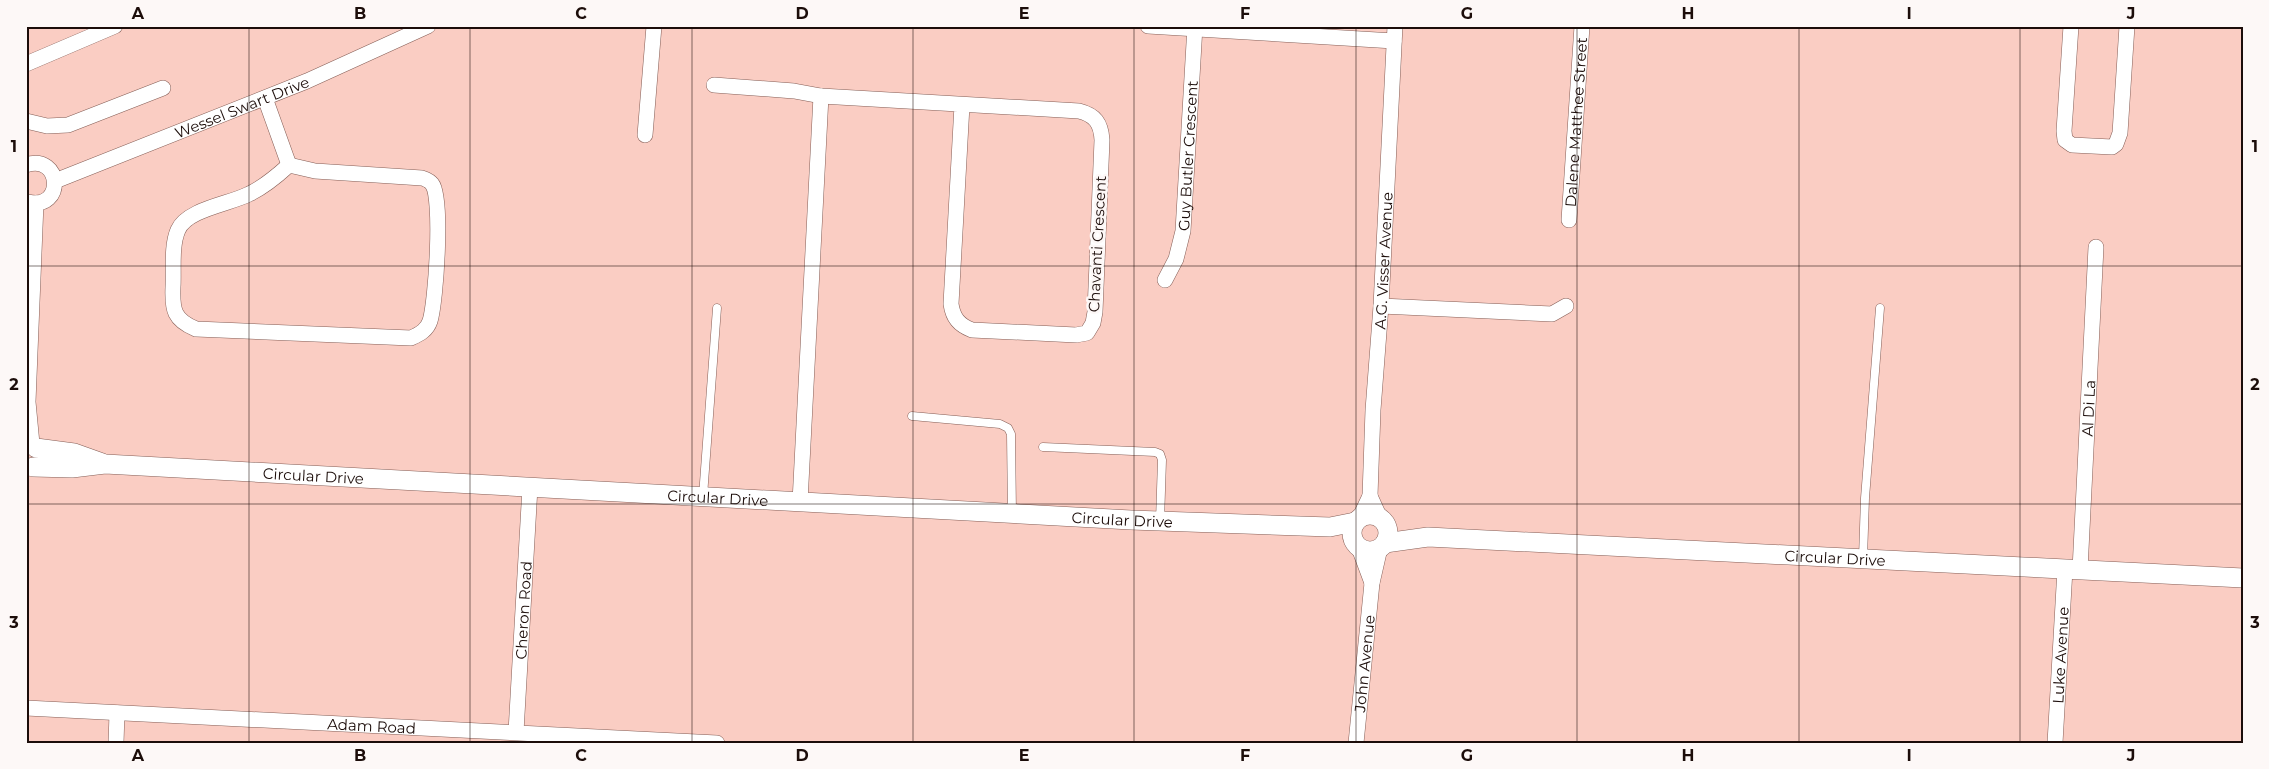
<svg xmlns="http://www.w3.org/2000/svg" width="2269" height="769" viewBox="0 0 2269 769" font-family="Montserrat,sans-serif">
<rect width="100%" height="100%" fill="#facdc3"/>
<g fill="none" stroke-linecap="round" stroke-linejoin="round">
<g stroke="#855e56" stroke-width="9">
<g id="service">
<path d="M912,416L1000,424L1008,428L1011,434L1012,513"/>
<path d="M1043,447L1155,452L1160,454L1162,460L1160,521"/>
<path d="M703,496L717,308"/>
<path d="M1863,558L1865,498L1880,308"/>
</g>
</g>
<g stroke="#855e56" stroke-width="16">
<g id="minor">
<path d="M1148,26L1394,41"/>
<path d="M2071,26L2064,131L2065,140L2072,145L2112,147L2116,144L2120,133L2127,26"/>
<path d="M26,64L115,26"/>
<path d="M714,85L794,91L821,96L1079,111C1095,115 1101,123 1102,140L1095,312L1093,323L1087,333L1076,335L972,330C959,325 953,318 951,304L962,105"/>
<path d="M265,98L289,165"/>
<path d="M26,121L47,126L68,125L163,88"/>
<path d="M645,135L654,26"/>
<path d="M26,165C62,153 65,211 28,202"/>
<path d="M289,165L315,171L422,178C425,179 430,181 432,184C443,197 436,302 430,321C427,330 420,334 411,338L196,329C174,320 172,310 173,287C174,270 171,246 178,230C187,209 230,204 249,194C264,187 277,176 289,165Z"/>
<path id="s1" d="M55,181L307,81L428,26"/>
<path id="s2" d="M1569,220L1582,26"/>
<path id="s3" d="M1165,280L1176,259L1183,231L1195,26"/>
<path d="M1381,306L1552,314L1566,306"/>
<path d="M32,444L28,402L36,203"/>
<path d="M1370,496L1380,518"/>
<path d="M800,502L821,96"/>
<path id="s4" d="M1360,517L1370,496L1373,410L1381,306L1395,26"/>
<path d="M1359,548L1372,583"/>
<path id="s5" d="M2080,570L2096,247"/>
<path id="s6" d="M26,708L717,743"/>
<path id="s7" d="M516,732L530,487"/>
<path d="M116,743L117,713"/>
<path id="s8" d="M1356,743L1372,583L1380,548"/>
<path id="s9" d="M2055,743L2065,569"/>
</g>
</g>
<g stroke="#855e56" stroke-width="20">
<g id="tertiary">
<path d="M36,448L74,453L102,463"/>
<path id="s10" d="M33,467L72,468L105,464L1131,520L1330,527L1355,522"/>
<circle cx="1370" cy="533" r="18"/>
<path id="s11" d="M1385,543L1428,537L2243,578"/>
</g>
</g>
<use href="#service" stroke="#fff" stroke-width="8"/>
<use href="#minor" stroke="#fff" stroke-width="15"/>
<use href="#tertiary" stroke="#fff" stroke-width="19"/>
</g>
<path fill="none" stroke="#1c0d0a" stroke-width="1" stroke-opacity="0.55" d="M249,26V743M470,26V743M692,26V743M913,26V743M1134,26V743M1356,26V743M1577,26V743M1799,26V743M2020,26V743M26,266H2243M26,504H2243"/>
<g text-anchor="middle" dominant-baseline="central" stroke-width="5" stroke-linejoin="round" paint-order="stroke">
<g font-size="15" fill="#1c0d0a" stroke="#fdf8f7">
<text stroke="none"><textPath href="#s1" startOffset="201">Wessel Swart Drive</textPath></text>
<text stroke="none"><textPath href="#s2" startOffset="98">Dalene Matthee Street</textPath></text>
<text stroke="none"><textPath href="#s3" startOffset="128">Guy Butler Crescent</textPath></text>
<text transform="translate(1097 244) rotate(-87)">Chavanti Crescent</text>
<text stroke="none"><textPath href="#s4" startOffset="259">A.G. Visser Avenue</textPath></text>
<text stroke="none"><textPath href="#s5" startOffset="162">Al Di La</textPath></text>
<text stroke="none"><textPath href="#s10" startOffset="281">Circular Drive</textPath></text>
<text stroke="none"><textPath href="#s10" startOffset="686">Circular Drive</textPath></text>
<text stroke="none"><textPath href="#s10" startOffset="1091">Circular Drive</textPath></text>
<text stroke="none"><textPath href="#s11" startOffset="451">Circular Drive</textPath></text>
<text stroke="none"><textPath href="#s7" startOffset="122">Cheron Road</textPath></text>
<text stroke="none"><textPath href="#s9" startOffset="88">Luke Avenue</textPath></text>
<text stroke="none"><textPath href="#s8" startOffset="80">John Avenue</textPath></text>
<text stroke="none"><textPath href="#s6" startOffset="346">Adam Road</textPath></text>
</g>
</g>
<rect width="2269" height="769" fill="none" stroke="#fdf8f7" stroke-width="55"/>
<rect x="28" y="28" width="2214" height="714" fill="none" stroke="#1c0d0a" stroke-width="2"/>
<g font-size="16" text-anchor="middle" font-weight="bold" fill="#1c0d0a">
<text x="138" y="19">A</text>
<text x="360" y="19">B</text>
<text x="581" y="19">C</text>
<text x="802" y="19">D</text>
<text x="1024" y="19">E</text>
<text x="1245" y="19">F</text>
<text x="1467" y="19">G</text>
<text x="1688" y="19">H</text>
<text x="1909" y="19">I</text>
<text x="2131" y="19">J</text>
<text x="14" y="152">1</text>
<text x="2255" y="152">1</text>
<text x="14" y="390">2</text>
<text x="2255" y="390">2</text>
<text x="14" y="628">3</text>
<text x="2255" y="628">3</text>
<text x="138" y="761">A</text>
<text x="360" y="761">B</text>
<text x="581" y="761">C</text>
<text x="802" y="761">D</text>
<text x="1024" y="761">E</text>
<text x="1245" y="761">F</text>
<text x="1467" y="761">G</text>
<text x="1688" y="761">H</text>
<text x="1909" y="761">I</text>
<text x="2131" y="761">J</text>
</g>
</svg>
